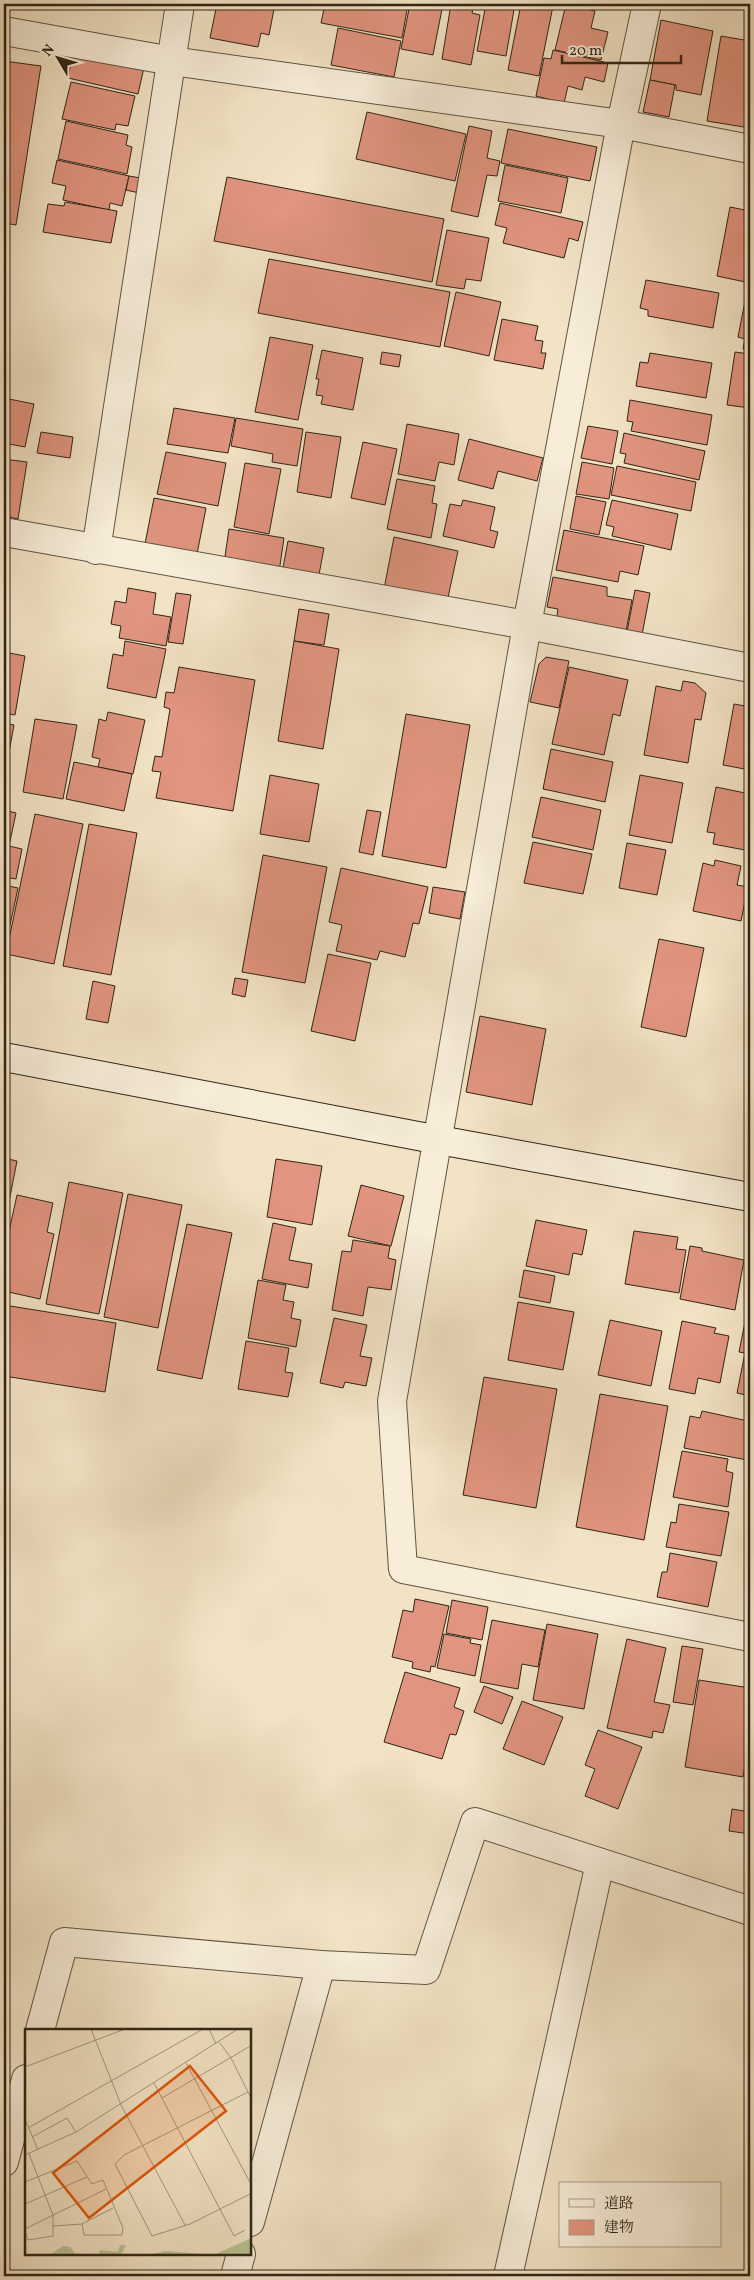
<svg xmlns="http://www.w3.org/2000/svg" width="754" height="2280" viewBox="0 0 754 2280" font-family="Vollkorn,'Noto Serif JP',serif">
<rect width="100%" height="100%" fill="#f2e3c5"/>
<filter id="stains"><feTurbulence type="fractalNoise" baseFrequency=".004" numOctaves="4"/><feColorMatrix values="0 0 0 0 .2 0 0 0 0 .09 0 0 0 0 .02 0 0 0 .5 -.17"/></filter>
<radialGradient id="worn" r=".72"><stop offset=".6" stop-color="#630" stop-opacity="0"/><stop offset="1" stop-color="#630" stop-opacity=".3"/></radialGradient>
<g fill="#e1947f" stroke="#302516">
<path d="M217,4H275L269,35L261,33L258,47L210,38Z"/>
<path d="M325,4H408L402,38L321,23Z"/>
<path d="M410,4H443L433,55L401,49Z"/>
<path d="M451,4H474L472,13L480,15L471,65L442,59Z"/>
<path d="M486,4H515L506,56L477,51Z"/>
<path d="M521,4L553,6L539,76L508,70Z"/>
<path d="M566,4L595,11L591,28L608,32L601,60L555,50Z"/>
<path d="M661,20L713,31L701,95L676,90V85L650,80Z"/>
<path d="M338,28L401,41L394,77L331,65Z"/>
<path d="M721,36L750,41V128L707,121Z"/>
<path d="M74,48L145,63L138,94L68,78Z"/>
<path d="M553,50L608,63L604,82L585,77L582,90L568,86L564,103L536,96L544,58L551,59Z"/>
<path d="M4,61L41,66L16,225L4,223Z"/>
<path d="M650,80L675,85L669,117L643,112Z"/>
<path d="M71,82L135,96L128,126L116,124L115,130L62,119Z"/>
<path d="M367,112L466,134L455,181L356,159Z"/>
<path d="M66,121L128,135L126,145L132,147L127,174L58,159Z"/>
<path d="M469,126L492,131L487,158L500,161L497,176L487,175L478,217L451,211Z"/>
<path d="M508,129L597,147L590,181L501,163Z"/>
<path d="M57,160L129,176L122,206L110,203L109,210L63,200L66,186L52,183Z"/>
<path d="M505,165L568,178L561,213L498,201Z"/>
<path d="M129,176L152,180L148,195L126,190Z"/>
<path d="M227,177L444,219L432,282L214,241Z"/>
<path d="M65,202L117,211L111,243L43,232L48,204L64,206Z"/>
<path d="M500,203L583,222L578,241L569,238L564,258L503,243L507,228L495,225Z"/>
<path d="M730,207L750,211V283L717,276Z"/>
<path d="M447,230L489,238L481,281L466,279L464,289L436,285Z"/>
<path d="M269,259L450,292L440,347L258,313Z"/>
<path d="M646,280L719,293L713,328L648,316V310L640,308Z"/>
<path d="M456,292L501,302L489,356L444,346Z"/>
<path d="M746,296L750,297V350L743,349L745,339L738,337Z"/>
<path d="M502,319L538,326L535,340L543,341L541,353H546L543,369L494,360Z"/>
<path d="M270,337L313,345L298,420L255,412Z"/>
<path d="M322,350L363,358L353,410L321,404L323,396L316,395L319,379H316Z"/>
<path d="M382,352L401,355L399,367L380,364Z"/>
<path d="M735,352L750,354V408L727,405Z"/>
<path d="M650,353L712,363L706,398L636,386L640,362L648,363Z"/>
<path d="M4,398L34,404L25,447L4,443Z"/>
<path d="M630,400L712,415L707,445L631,431L633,422L627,421Z"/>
<path d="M174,408L235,418L228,453L167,444Z"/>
<path d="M236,418L303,429L297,466L272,462L273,454L231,446Z"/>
<path d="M407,424L459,434L454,465L439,462L435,481L398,474Z"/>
<path d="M588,426L618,431L612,464L581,458Z"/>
<path d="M41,432L73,437L70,458L37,453Z"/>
<path d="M306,432L341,437L331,498L297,492Z"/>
<path d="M624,433L705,451L699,480L624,463L626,454L620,453Z"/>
<path d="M469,439L543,458L537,481L498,471L493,489L458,480Z"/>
<path d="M363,442L397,449L385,505L351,498Z"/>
<path d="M166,452L226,463L218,506L157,494Z"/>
<path d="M4,459L27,462L18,519L4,516Z"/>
<path d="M582,462L614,468L609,499L576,494Z"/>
<path d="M245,463L281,469L269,534L234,527Z"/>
<path d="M617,466L696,482L691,511L611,495Z"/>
<path d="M397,479L435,486L432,503L437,504L431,538L387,529Z"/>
<path d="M576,496L606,502L599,535L570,529Z"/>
<path d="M154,498L206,508L197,554L145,544Z"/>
<path d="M463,500L495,507L490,530L498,532L494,548L443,536L450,504L461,506Z"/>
<path d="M612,500L678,514L671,550L612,536L614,527L606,525Z"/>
<path d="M229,529L284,538L279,572L224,563Z"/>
<path d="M564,530L644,546L638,575L620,571L618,582L556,570Z"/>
<path d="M394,537L458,551L447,602L384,589Z"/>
<path d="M288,541L324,548L318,580L282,573Z"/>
<path d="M553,577L607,587V596L632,600L625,636L556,623L558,609L547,607Z"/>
<path d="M128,588L156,593L153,614L171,617L166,646L119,638L121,626L111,624L115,601L126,603Z"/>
<path d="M635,590L650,593L641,640L626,637Z"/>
<path d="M176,593L191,595L183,644L168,642Z"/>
<path d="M299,609L329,614L324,645L294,641Z"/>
<path d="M125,641L166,649L156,698L107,688L113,654L123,656Z"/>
<path d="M294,641L339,649L323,749L278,741Z"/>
<path d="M4,652L25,656L15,715L4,713Z"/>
<path d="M546,657L569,661L559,708L530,702L539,664Z"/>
<path d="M179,667L255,680L233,811L156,798L161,772L152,771L155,756L162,757L170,709L164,707L166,692L174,693Z"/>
<path d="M569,667L628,680L620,716L613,714L604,755L552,744Z"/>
<path d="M683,681L695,683L706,693L701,720L695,719L688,763L644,755L656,686L681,691Z"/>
<path d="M745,703L750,704V770L723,765L734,704L745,706Z"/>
<path d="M108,712L145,720L133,774L98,767L100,759L92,757L99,719L106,721Z"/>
<path d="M406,714L470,725L446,868L382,856Z"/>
<path d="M35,719L77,725L63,799L23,792Z"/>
<path d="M4,723L14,725L4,779Z"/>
<path d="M551,749L613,762L605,802L543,789Z"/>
<path d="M74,762L132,774L124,811L66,799Z"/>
<path d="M270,775L319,784L309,842L260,834Z"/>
<path d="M640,775L683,783L672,843L629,835Z"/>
<path d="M716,787L750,794V824L745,850L713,844L715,833L707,832Z"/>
<path d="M541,797L601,810L593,850L532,837Z"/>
<path d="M4,810L16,813L9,846L22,849L16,879L4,877Z"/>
<path d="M367,810L381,812L373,855L359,852Z"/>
<path d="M35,814L83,824L54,964L6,954Z"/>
<path d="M89,824L137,833L111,975L63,966Z"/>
<path d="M533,842L592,854L583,894L524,883Z"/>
<path d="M627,843L666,850L657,895L619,888Z"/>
<path d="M263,855L327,867L305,983L242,972Z"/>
<path d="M715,860L741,866L737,885L748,887L741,921L693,911L703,863L714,866Z"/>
<path d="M341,868L428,887L419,924L413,923L405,957L380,951L377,960L336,951L342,925L329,922Z"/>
<path d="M4,885L18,888L4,953Z"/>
<path d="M433,887L465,892L460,919L429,913Z"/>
<path d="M659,939L704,948L686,1037L641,1027Z"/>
<path d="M328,954L371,963L355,1041L311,1031Z"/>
<path d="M235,978L248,980L245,997L232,994Z"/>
<path d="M93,981L115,986L108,1023L86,1019Z"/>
<path d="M480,1016L546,1029L532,1105L466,1092Z"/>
<path d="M4,1158L17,1161L7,1212L4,1211Z"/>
<path d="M276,1159L322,1166L312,1225L267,1217Z"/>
<path d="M69,1182L123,1193L99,1314L46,1304Z"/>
<path d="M361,1185L404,1196L391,1246L348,1236Z"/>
<path d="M128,1194L182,1205L158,1328L104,1317Z"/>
<path d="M17,1195L53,1203L47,1232L54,1234L40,1299L4,1291V1254Z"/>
<path d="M536,1220L587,1230L582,1255L573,1253L569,1275L526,1266Z"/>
<path d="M273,1223L296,1228L289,1260L312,1264L308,1288L262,1279Z"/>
<path d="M187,1224L232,1233L202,1379L157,1370Z"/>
<path d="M634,1231L678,1237L676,1249L686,1250L679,1293L625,1284Z"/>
<path d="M353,1240L390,1246L388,1258L396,1260L391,1290L368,1287L363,1316L332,1310L342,1251L351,1252Z"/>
<path d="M690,1246L702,1248V1251L744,1260L735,1310L680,1299Z"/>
<path d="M524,1270L555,1276L550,1303L519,1297Z"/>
<path d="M258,1280L286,1285L283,1300L294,1302L291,1318L301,1320L296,1347L248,1338Z"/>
<path d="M750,1297V1396L737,1393L745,1353L739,1352Z"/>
<path d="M518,1302L574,1312L563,1370L508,1360Z"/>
<path d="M4,1305L116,1323L105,1392L4,1376Z"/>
<path d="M334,1318L367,1325L360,1356L372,1358L366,1386L345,1382L343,1388L320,1383Z"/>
<path d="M610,1320L662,1331L651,1386L598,1375Z"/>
<path d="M682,1321L716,1328L714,1333L729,1336L720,1383L698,1378L695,1394L669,1389Z"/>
<path d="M246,1341L289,1348L285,1372L293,1373L288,1397L238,1389Z"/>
<path d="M484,1377L557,1389L536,1508L463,1495Z"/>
<path d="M600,1394L668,1406L644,1540L576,1527Z"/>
<path d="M702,1411L748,1421L746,1430L750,1431V1442L747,1460L684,1448L690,1416L700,1418Z"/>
<path d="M682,1451L728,1459L726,1471L733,1473L728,1507L673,1497Z"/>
<path d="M679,1504L729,1512L721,1556L666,1547L671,1522L676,1523Z"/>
<path d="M670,1553L717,1562L708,1607L657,1597L662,1572H667Z"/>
<path d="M415,1599L449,1606L435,1667L431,1666L430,1672L412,1668L413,1662L392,1657L403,1610L413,1612Z"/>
<path d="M452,1600L488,1607L482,1640L446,1633Z"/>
<path d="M492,1620L545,1630L538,1667L522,1664L518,1689L480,1682Z"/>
<path d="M547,1624L598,1634L584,1709L533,1700Z"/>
<path d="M444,1634L471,1639L470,1643L481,1645L475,1676L437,1668Z"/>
<path d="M627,1639L666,1648L654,1702L670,1705L663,1733L653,1731L652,1738L607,1728Z"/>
<path d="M682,1646L703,1649L693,1705L673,1702Z"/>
<path d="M405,1672L460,1688L454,1707L464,1711L456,1735L450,1734L442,1759L384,1742Z"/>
<path d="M699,1680L750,1688V1733L743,1777L685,1767Z"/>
<path d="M484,1686L513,1697L502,1724L474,1712Z"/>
<path d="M522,1701L563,1717L544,1765L503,1749Z"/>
<path d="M598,1730L642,1747L618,1809L585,1796L595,1769L585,1765Z"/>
<path d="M732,1809L750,1812V1834L729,1831Z"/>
</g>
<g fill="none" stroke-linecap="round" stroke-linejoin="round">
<g stroke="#605442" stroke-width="30">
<g id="street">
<path d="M647,4L621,124L527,625L392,1401L403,1569L750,1637"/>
<path d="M4,31L172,61L621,124L750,149"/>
<path d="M4,532L527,625L750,668"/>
<path d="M96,550L180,4"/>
<path d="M40,2030L64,1942L321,1965L426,1970L475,1822L750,1911"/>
<path d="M4,2162L26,2079"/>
<path d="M250,2222L321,1965"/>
<path d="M235,2276L241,2254"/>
<path d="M508,2276L600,1863"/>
</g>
</g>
<g stroke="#302516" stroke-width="30">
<path id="secondary" d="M4,1057L439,1140L750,1197"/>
</g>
<use href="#street" stroke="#f7edd9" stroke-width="28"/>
<use href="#secondary" stroke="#f7edd9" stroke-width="28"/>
</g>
<g transform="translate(25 2029)">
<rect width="226" height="226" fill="#f2e3c5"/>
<path d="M226,209V226H124L140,222L189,226ZM95,216H101L96,226H74L75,221L93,223ZM38,217L45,218L50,224L62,226H24Z" fill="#bac495"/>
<path fill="none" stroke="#a4977f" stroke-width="1" d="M66,0L96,76L160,196M184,0L191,15M194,13L206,29L227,71M161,34L227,157M0,38L100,0M129,54L209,207L220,201M223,63L99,126L90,135L127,207L165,195L227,164M137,69L227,16M0,90L13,121M3,99L178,0M7,108L42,89L51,103M0,126L51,103L213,0M0,153L52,132L67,155L78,151L98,199L97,206H59L57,195L28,197M0,175L62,148M57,195L88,179M0,200L81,160M0,203L3,211L28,207V186L4,125"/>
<path fill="#df560c" fill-opacity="0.15" stroke="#df560c" stroke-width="2.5" d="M165,37L201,82L64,189L28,144Z"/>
<rect width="226" height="226" fill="none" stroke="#302516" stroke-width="2.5"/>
</g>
<rect width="754" height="2280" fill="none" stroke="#f2e3c5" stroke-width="20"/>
<rect x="5" y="5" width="744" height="2270" fill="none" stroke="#302516" stroke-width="2.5"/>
<rect x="10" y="10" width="734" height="2260" fill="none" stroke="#302516"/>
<rect x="559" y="2182" width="162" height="65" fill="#f7edd9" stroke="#a79d8b"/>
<rect x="569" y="2199" width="25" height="8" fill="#f7edd9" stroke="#a79d8b"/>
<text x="604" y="2208" font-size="15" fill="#302516">道路</text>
<rect x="569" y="2220" width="25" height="15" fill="#e1947f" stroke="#a79d8b"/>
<text x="604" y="2232" font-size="15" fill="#302516">建物</text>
<g transform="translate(58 58) rotate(308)" stroke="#f7edd9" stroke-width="4" paint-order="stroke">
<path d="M0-4L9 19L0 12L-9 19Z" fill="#302516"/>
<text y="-8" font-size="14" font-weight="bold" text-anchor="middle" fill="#302516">N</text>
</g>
<path d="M562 55v8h119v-8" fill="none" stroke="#302516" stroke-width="2.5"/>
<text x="569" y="55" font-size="15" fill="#302516" stroke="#f7edd9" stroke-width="4" paint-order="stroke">20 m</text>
<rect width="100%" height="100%" filter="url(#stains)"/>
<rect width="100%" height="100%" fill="url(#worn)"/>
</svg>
